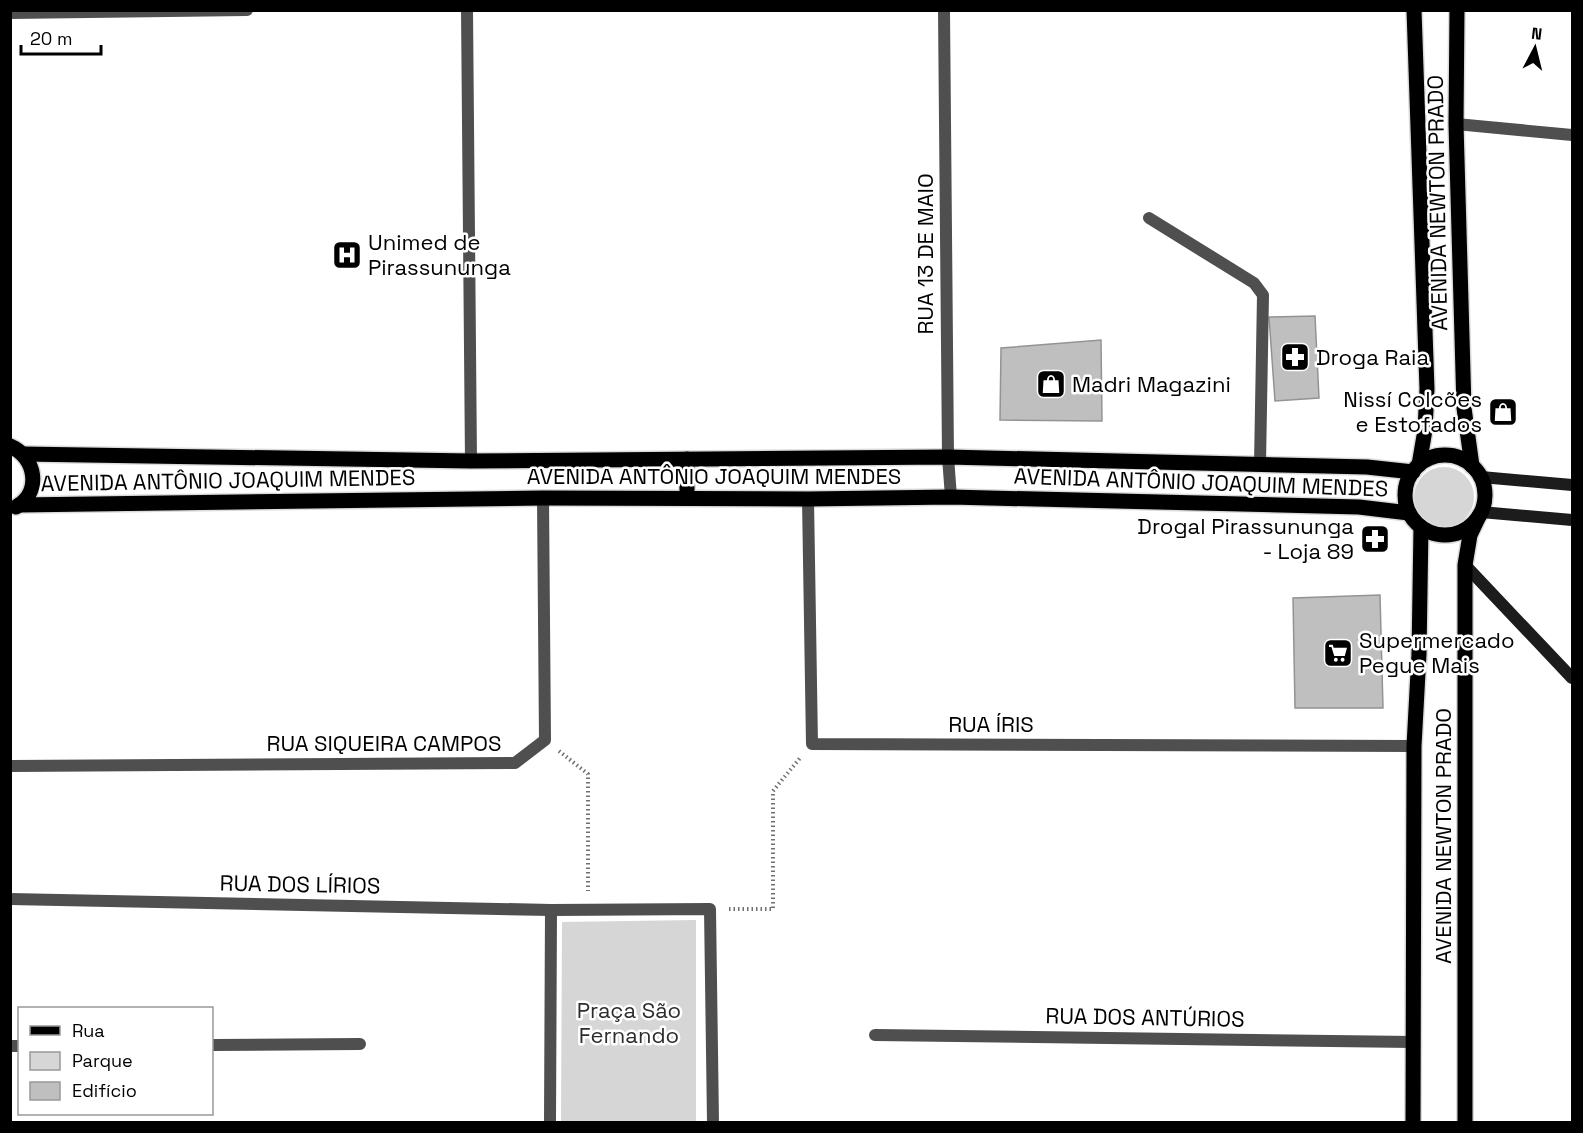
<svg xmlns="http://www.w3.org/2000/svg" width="1583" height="1133" viewBox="0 0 1583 1133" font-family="'Space Grotesk',sans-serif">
<rect width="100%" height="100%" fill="#fff"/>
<g fill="#d6d6d6">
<circle cx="1444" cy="497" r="30"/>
<path d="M696,920V1122H561L562,922Z"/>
</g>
<g fill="#bfbfbf" stroke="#939393" stroke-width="1.5">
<path d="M1315,316L1319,398L1275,401L1269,317Z"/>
<path d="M1101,340L1102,421L1000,420L1001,348Z"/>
<path d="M1380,595L1383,708H1295L1293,598Z"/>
</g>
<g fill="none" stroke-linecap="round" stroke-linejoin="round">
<g stroke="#dbdbdb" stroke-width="18">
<g id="primary">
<path d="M1414,10L1427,389L1425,430L1419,465"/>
<path d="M1457,10L1456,124L1464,408L1472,466"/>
<path d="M10,446C36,457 42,492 16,507"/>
<path d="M23,454L471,461L948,457L1367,467L1413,472"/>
<circle cx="1445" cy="495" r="40"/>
<path d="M687,459V498"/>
<path d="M19,505L543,498L808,499L951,497L1359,507L1409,513"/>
<path d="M1413,1122L1414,746L1419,654L1421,527"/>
<path d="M1465,1122V565L1470,535L1479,516"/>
</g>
</g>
<g stroke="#717171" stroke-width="4" stroke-dasharray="1.5 3" stroke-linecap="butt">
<path d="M559,751L588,774V891"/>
<path d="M729,909H773V791L800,758"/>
</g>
<g stroke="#4f4f4f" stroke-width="12">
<path d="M467,10L471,461"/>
<path d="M944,10L948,457L951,497"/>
<path d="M10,13L247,10"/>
<path d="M1456,124L1572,135"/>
<path d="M1149,218L1254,283L1263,295L1260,464"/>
<path d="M808,499L812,744L1414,746"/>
<path d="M10,766L515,763L545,740L543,498"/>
<path d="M10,899L551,910L710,909L713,1122"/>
<path d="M875,1035L1413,1042"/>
<path d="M212,1045L360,1044"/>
<path d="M10,1046H20"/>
<path d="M550,1122L551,910"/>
</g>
<g stroke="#1c1c1c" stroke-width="12">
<path d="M1481,477L1572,485"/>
<path d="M1481,512L1572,520"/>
<path d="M1465,565L1572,678"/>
</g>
<use href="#primary" stroke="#000" stroke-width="15"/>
</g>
<defs>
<g id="hospital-square" transform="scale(1.5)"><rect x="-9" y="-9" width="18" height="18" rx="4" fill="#000" stroke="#fff"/><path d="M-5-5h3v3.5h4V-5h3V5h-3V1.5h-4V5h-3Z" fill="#fff"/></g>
<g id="pharmacy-square" transform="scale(1.5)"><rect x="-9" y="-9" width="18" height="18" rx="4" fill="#000" stroke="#fff"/><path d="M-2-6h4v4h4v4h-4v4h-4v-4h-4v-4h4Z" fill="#fff"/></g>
<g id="shop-square" transform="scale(1.5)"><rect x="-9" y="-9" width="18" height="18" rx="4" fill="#000" stroke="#fff"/><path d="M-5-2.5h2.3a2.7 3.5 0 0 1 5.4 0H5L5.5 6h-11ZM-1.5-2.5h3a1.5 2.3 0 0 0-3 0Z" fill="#fff"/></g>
<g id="supermarket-square" transform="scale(1.5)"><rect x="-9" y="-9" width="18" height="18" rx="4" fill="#000" stroke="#fff"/><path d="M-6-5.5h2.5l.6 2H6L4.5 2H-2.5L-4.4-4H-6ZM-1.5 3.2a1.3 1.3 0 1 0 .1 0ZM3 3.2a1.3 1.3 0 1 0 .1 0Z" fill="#fff"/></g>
</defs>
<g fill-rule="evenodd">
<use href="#hospital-square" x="347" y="255"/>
<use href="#pharmacy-square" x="1295" y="357"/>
<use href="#shop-square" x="1051" y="384"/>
<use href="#shop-square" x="1503" y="412"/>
<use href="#pharmacy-square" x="1375" y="539"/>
<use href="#supermarket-square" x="1338" y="653"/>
</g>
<g text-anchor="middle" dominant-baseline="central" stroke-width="5" stroke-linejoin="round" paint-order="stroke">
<g font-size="22" fill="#000" stroke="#fff">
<text transform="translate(1437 203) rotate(-91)">AVENIDA NEWTON PRADO</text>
<text transform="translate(925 254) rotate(-90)">RUA 13 DE MAIO</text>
<text x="714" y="476">AVENIDA ANTÔNIO JOAQUIM MENDES</text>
<text transform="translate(228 480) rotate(-1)">AVENIDA ANTÔNIO JOAQUIM MENDES</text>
<text transform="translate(1201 482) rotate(2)">AVENIDA ANTÔNIO JOAQUIM MENDES</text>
<text x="991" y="724">RUA ÍRIS</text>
<text x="384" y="743">RUA SIQUEIRA CAMPOS</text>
<text transform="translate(1443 836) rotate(-90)">AVENIDA NEWTON PRADO</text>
<text transform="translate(300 884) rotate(1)">RUA DOS LÍRIOS</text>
<text transform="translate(1145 1017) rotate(1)">RUA DOS ANTÚRIOS</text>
</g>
<g font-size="22" fill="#000" stroke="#fff" text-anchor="start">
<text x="368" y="242">Unimed de<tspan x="368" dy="25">Pirassununga</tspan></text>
<text x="1316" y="357">Droga Raia</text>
<text x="1072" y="384">Madri Magazini</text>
<text x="1482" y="399" text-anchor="end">Nissí Colcões<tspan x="1482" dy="25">e Estofados</tspan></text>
<text x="1354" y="526" text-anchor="end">Drogal Pirassununga<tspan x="1354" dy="25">- Loja 89</tspan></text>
<text x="1359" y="640">Supermercado<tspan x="1359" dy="25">Pegue Mais</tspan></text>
</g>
<g font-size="22" fill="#2d2d2d" stroke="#fff">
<text x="629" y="1010">Praça São<tspan x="629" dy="25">Fernando</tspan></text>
</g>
</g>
<rect width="1583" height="1133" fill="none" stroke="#000000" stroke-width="24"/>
<rect x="18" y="1007" width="195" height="108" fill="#ffffff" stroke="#999999" stroke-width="1.5"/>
<rect x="30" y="1026" width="30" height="9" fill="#000000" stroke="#999999" stroke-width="1.5"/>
<text x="72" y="1037" font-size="18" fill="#000000">Rua</text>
<rect x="30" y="1052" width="30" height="18" fill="#d6d6d6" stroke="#999999" stroke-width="1.5"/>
<text x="72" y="1067" font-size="18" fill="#000000">Parque</text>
<rect x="30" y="1082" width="30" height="18" fill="#bfbfbf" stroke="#999999" stroke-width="1.5"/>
<text x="72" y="1097" font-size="18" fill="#000000">Edifício</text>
<g transform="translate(1535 48) rotate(7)" stroke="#ffffff" stroke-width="4.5" paint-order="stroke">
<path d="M0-4.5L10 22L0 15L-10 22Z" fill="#000000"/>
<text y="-9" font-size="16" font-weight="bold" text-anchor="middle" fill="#000000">N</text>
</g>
<path d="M21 45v9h80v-9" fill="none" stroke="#000000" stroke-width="3"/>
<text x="30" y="45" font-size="18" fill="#000000" stroke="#ffffff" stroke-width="4.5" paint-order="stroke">20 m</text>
</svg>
